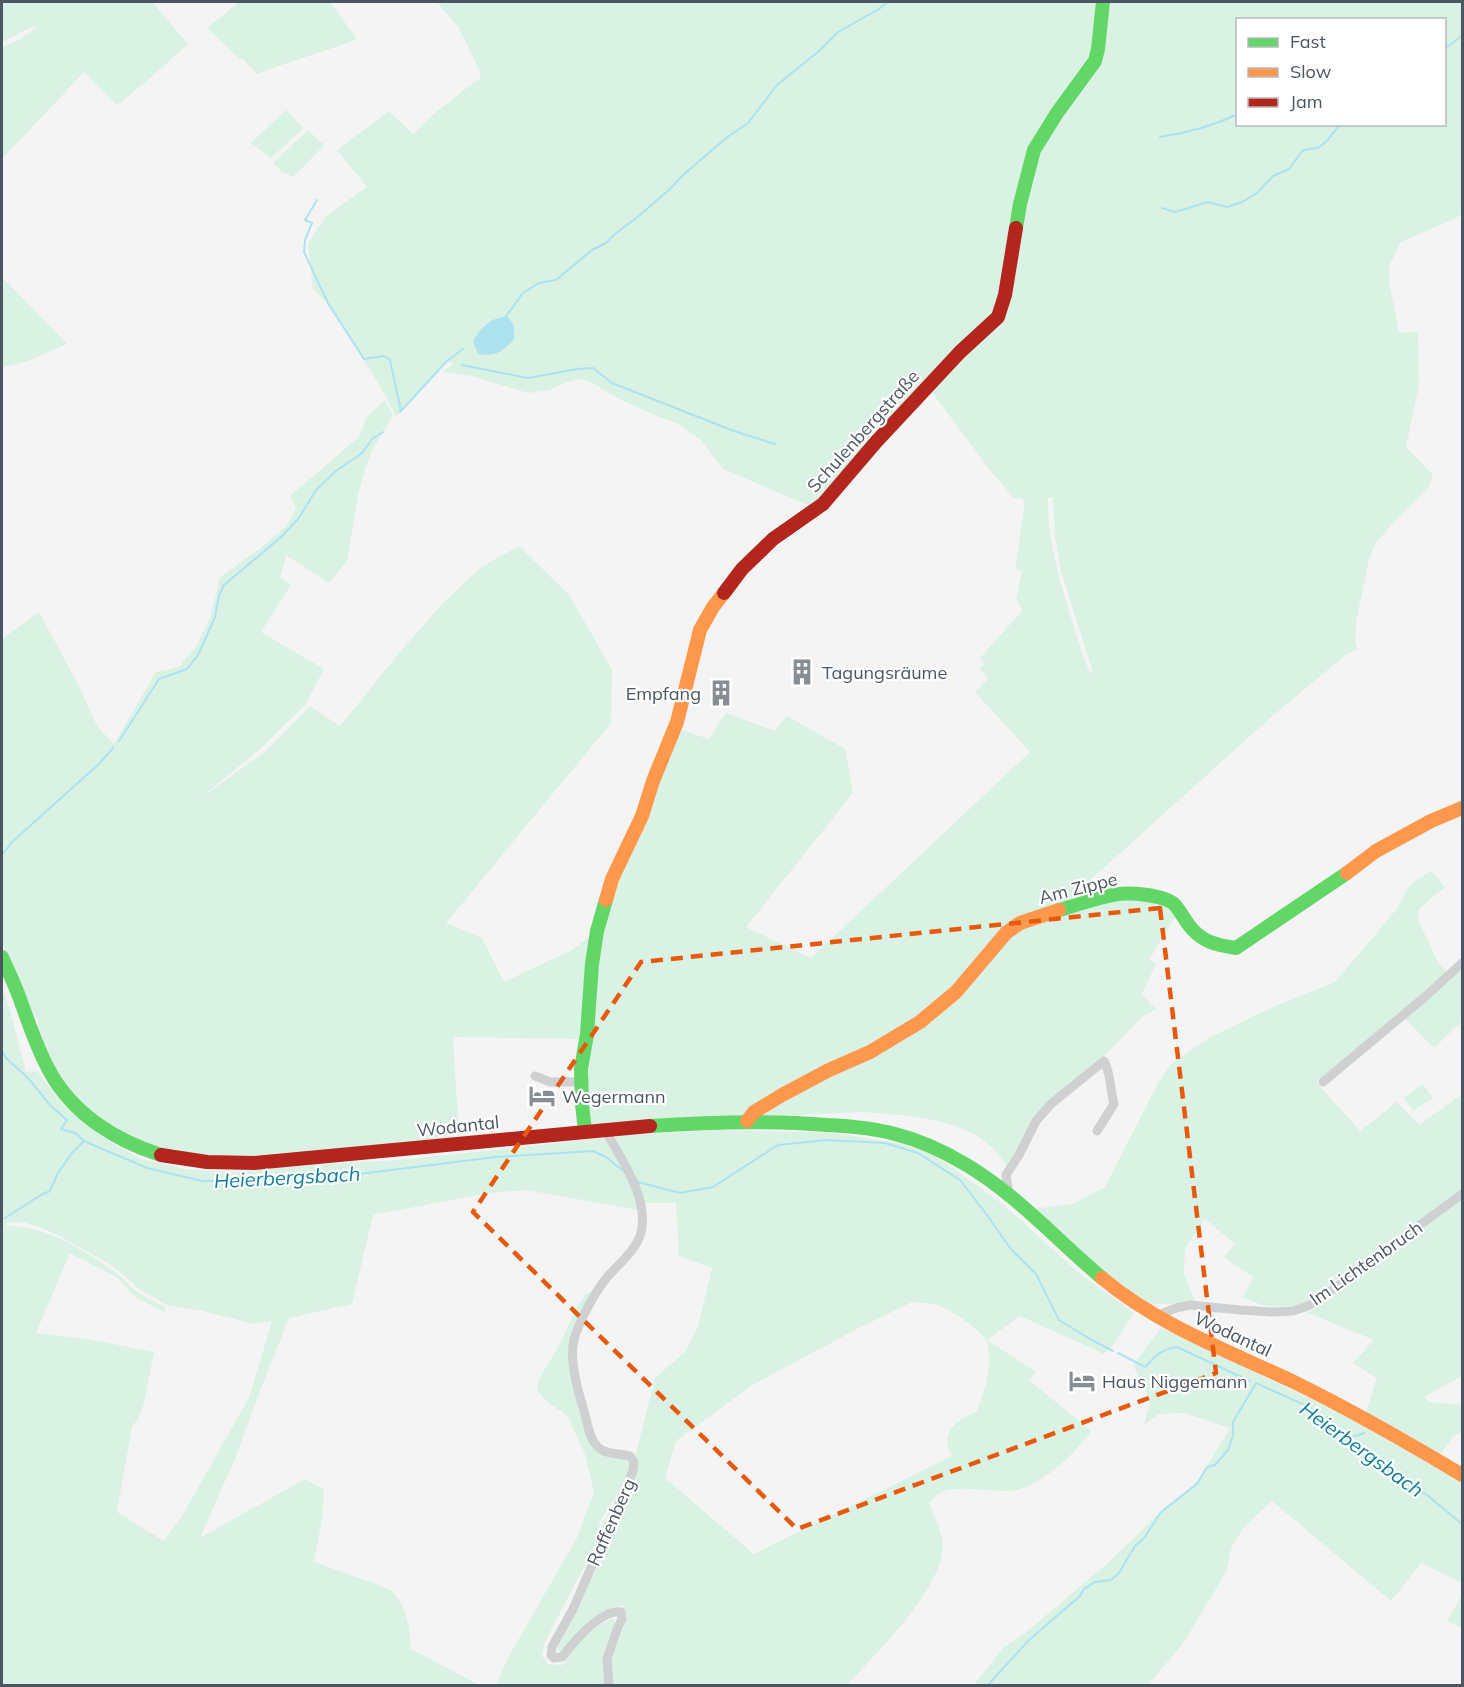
<svg xmlns="http://www.w3.org/2000/svg" width="1464" height="1687" viewBox="0 0 1464 1687" font-family="Mulish,sans-serif">
<rect width="100%" height="100%" fill="#f4f4f4"/>
<g fill="#d9f2e3" fill-rule="evenodd">
<path d="M2,2H152L188,44L142,85L117,105L84,72L2,159V47L19,40L38,26L30,28L2,42Z"/>
<path d="M239,2H330L357,39C324,52 290,61 257,74L244,60L240,59L207,28Z"/>
<path d="M437,2H1462V215L1401,242L1390,264L1389,282L1399,333L1418,332L1419,384L1406,447L1433,475L1429,487L1391,525L1375,544L1369,559L1356,622L1355,640L1357,650L1348,653L1270,718L1057,910L1115,895L1158,899L1178,913L1149,960L1156,963L1142,995L1156,1009L1142,1017L1100,1060L1048,1103L1008,1167C1002,1160 997,1152 990,1146C960,1117 901,1115 862,1112L591,1125L588,1081L600,931L607,899L678,729L709,739L726,713L775,731L787,716L845,749L853,793L746,927L811,958L1030,752L975,692L988,679L979,668L985,664L980,658L1023,610L1016,599L1022,571L1015,569L1025,503L1022,498H1014L990,470L926,384L812,507L723,469L701,440L677,423L659,417L617,398L591,382L580,379L567,382L549,390L528,393L472,376L442,372L453,364L448,361L396,416L377,381L340,323L325,301L313,289L308,243L326,216L367,187L337,150L389,111L413,134L436,112L477,80L479,81L481,73L459,28ZM1238,20H1444V124H1238ZM1048,497L1053,498L1055,537L1061,572L1093,672L1091,674C1083,659 1078,639 1072,621C1060,581 1047,540 1048,497Z"/>
<path d="M286,110L303,128L271,158L251,143Z"/>
<path d="M308,130L324,145L293,177L282,172L273,163Z"/>
<path d="M2,277L67,344L28,361L2,368Z"/>
<path d="M385,400L393,416L372,450L365,469L358,495L347,561L329,583L286,555L280,578L291,585L261,632L324,669L305,705L260,749L198,800L266,751L310,706L340,726L400,652L443,603L480,568L519,546L570,596L612,670L611,723L446,923L482,938L504,982L570,951L596,933L588,970L579,1039L453,1037L459,1136L270,1156L201,1157L146,1146L103,1123L68,1093L36,1033L39,1018L32,1014L15,970L2,943V639L39,612L78,684L97,726L114,744L156,672L179,667L196,646L211,616L220,577L259,549L287,526L296,507L290,496L359,437L366,418Z"/>
<path d="M1431,871L1445,887L1419,909L1418,919L1438,963L1448,973L1359,1049L1316,1082L1360,1131L1397,1102L1419,1125L1462,1094V1190L1368,1258L1300,1306H1266L1243,1298L1253,1277L1224,1257L1235,1244L1205,1219L1185,1248L1184,1273L1195,1303L1147,1304L1105,1275L1032,1209L1073,1204L1105,1187L1158,1083L1172,1063L1209,1038L1273,1007L1335,982L1396,910L1410,885Z"/>
<path d="M1462,966V1021L1434,1048L1404,1017Z"/>
<path d="M2,988L10,1010L26,1072L37,1071L63,1105L104,1138L140,1159L185,1169L235,1172L314,1165L401,1160L605,1138L632,1185L638,1210L526,1190L488,1193L373,1215L352,1304L289,1318L256,1401L237,1454L200,1538L305,1479L324,1490L322,1519L314,1562C326,1567 387,1586 393,1592C407,1608 410,1628 411,1649L479,1685H2ZM23,1222L47,1230L63,1238L106,1262L125,1276L136,1287L166,1305L203,1311L254,1324L272,1321L249,1398L182,1516L164,1541L117,1512L132,1426L138,1419L143,1407L154,1352L88,1339L36,1333L70,1253L116,1277L135,1297L166,1313L165,1307C155,1302 145,1298 137,1291C130,1287 126,1280 120,1276C88,1252 48,1226 7,1226L5,1223Z"/>
<path d="M1423,1084L1433,1098L1413,1111L1404,1098Z"/>
<path d="M717,1130L810,1132L848,1135L897,1143L921,1150L943,1161L1004,1205L1080,1274L1134,1313L1114,1344L1104,1354L1020,1316L987,1340L1036,1372L1029,1380L1091,1431C1076,1453 1037,1490 1010,1491C988,1492 965,1485 944,1491C939,1493 934,1498 929,1502C933,1514 943,1534 943,1546C942,1589 876,1654 847,1685H613L610,1664L627,1618L623,1605L595,1617L561,1651L557,1650L600,1542L603,1522L621,1492L633,1480L636,1454L655,1378L685,1352L698,1326L712,1268L679,1256L676,1203H644L615,1140L617,1136ZM912,1302C921,1303 931,1303 940,1306C951,1310 983,1331 987,1343C993,1366 985,1390 977,1411C965,1417 947,1425 947,1442C947,1446 951,1452 952,1456L754,1554L665,1478L676,1441L752,1385L857,1329Z"/>
<path d="M1462,1199V1376L1424,1397L1428,1402L1462,1405V1432L1453,1437L1440,1455L1366,1413L1377,1378L1353,1363L1374,1340L1308,1313Z"/>
<path d="M595,1290L572,1341L594,1448L633,1461L631,1479L619,1492L600,1521L597,1542L545,1642L542,1656L548,1664L563,1665L574,1646L598,1626L611,1619L615,1620L608,1664L610,1685H581L576,1683L575,1686H495L509,1656L577,1538L594,1492L585,1454L567,1415L547,1402L537,1390L539,1379L560,1344L578,1305L587,1293Z"/>
<path d="M1161,1328L1309,1398L1375,1432L1462,1482V1583L1421,1563L1391,1601L1272,1501L1244,1527L1232,1546L1226,1572L1184,1642L1148,1685L973,1686L1003,1648L1024,1634L1110,1561L1156,1516L1192,1486L1199,1479L1230,1428L1185,1413L1159,1414L1144,1425L1150,1401L1133,1365Z"/>
<path d="M1462,1595V1628L1447,1621Z"/>
</g>
<path fill="#aee2f0" d="M507,315L514,326V339C502,352 496,357 478,354L473,342C476,334 485,324 493,320C498,318 502,318 507,315Z"/>
<g fill="none" stroke-linecap="round" stroke-linejoin="round">
<g stroke="#aee2f0" stroke-width="2">
<path d="M1444,49L1462,36"/>
<path d="M1160,137C1187,133 1213,126 1238,114"/>
<path d="M317,200L305,220L312,223L305,240L304,252L328,303L364,359L384,356L390,360L401,411"/>
<path d="M1162,208L1175,212L1208,202L1227,207L1242,202L1257,193L1273,176L1289,169L1303,150C1308,149 1315,149 1319,147C1329,142 1333,131 1341,124"/>
<path d="M507,315L523,293L539,283L556,280L592,250L606,243L615,234L640,215L672,187L682,176L726,138L748,123L777,85L819,51L838,32L879,9L888,2"/>
<path d="M462,365L528,378L577,369L593,368L612,383L734,431L775,444"/>
<path d="M400,412L447,361L463,349"/>
<path d="M119,741L159,679L187,669L198,655L215,617L219,596L224,585L280,538L299,518L316,490L336,471L362,453L372,439L383,432"/>
<path d="M2,855L12,842L99,764L113,748"/>
<path d="M2,1050L6,1058L28,1078L50,1105L67,1120L61,1129L75,1133L84,1141L147,1168L202,1181L240,1180L303,1174H359L496,1157L593,1151L606,1157L622,1170"/>
<path d="M638,1182L680,1193L713,1187L778,1145L827,1140L885,1143L918,1153L960,1180L987,1215L1010,1248L1036,1274L1059,1320L1090,1339L1113,1351"/>
<path d="M5,1218L41,1195L50,1191L58,1173L72,1153L84,1141"/>
<path d="M1118,1353L1145,1367C1155,1356 1162,1349 1177,1347L1250,1381"/>
<path d="M1347,1439L1364,1433"/>
<path d="M987,1686L1028,1641L1080,1596L1084,1589L1095,1582L1111,1580L1119,1573L1135,1546L1144,1538L1161,1512L1197,1484L1207,1467L1215,1465L1228,1450L1233,1436V1422L1256,1383L1309,1407L1327,1419L1360,1452L1427,1495L1462,1524"/>
</g>
<g stroke="#ced0d2" stroke-width="9">
<path d="M535,1076L550,1082H581"/>
<path d="M1323,1082L1426,996L1462,963"/>
<path d="M607,1129L608,1135C624,1163 649,1200 641,1233C636,1250 620,1263 608,1276C596,1290 578,1323 574,1340C569,1360 577,1388 583,1407C587,1420 589,1445 604,1451C612,1454 622,1454 630,1456L634,1462L633,1471L573,1609L552,1647L551,1655L554,1658L562,1657C573,1643 601,1609 621,1612L622,1619L618,1627L607,1659L609,1686"/>
<path d="M1009,1194L1006,1175L1019,1155L1036,1121L1051,1104L1104,1061C1111,1073 1110,1090 1114,1104L1097,1131"/>
<path d="M1156,1316L1176,1308L1190,1305L1240,1310L1272,1312L1293,1311L1308,1306L1321,1298L1462,1194"/>
</g>
<g stroke="#63d668" stroke-width="14">
<path d="M1016,228L1020,204L1034,150L1057,113L1095,61L1098,49L1103,2"/>
<path d="M1059,910C1077,905 1095,898 1113,895C1127,892 1164,894 1175,905C1180,911 1184,918 1188,924C1201,942 1216,945 1236,948L1347,873"/>
<path d="M2,957C8,971 15,985 20,999C29,1024 37,1049 50,1072C73,1114 116,1141 161,1155"/>
<path d="M650,1126C709,1122 768,1120 827,1125C850,1126 873,1128 895,1134C919,1140 943,1151 965,1164C1016,1194 1057,1240 1102,1278"/>
<path d="M585,1131L582,1104L581,1069L587,1034L592,964L597,931L606,900"/>
</g>
<g stroke="#ff974d" stroke-width="14">
<path d="M1347,873L1376,851L1431,821L1462,808"/>
<path d="M606,900L612,879L642,816L653,781L677,722L700,630L713,607L724,593"/>
<path d="M747,1121L754,1112L782,1095L829,1070L870,1052L920,1022L956,992L1006,933L1020,923L1059,910"/>
<path d="M1102,1278C1158,1325 1228,1351 1294,1382C1351,1410 1407,1442 1462,1475"/>
</g>
<g stroke="#b3261e" stroke-width="14">
<path d="M724,593L742,569L773,539L823,504L876,442L960,352L998,317L1005,295L1016,228"/>
<path d="M161,1155L207,1162L254,1163L650,1126"/>
</g>
</g>
<path fill="none" stroke="#e8590c" stroke-width="4.5" stroke-dasharray="12 8" stroke-linejoin="round" d="M1160,908L1216,1373L797,1529L473,1212L641,962Z"/>
<defs>
<g id="building-bare" transform="scale(2.07)"><path d="M-4-6H4V6H1V3H-1V6H-4ZM-2.5-4.3h1.7v1.8h-1.7ZM.8-4.3h1.7v1.8H.8ZM-2.5-1h1.7V.8h-1.7ZM.8-1h1.7V.8H.8Z" fill="#868d94" stroke="#fff" stroke-width="2.5" paint-order="stroke"/></g>
<g id="hotel-bare" transform="scale(2.07)"><path d="M-6-4.5h1.5V1H6V5H4.5V3h-9V5H-6ZM-4 0a1.8 1.8 0 1 1 3.6 0ZM.5 0V-2.5h3Q6-2.5 6 0Z" fill="#868d94" stroke="#fff" stroke-width="2.5" paint-order="stroke"/></g>
</defs>
<g fill-rule="evenodd">
<use href="#building-bare" x="802" y="672"/>
<use href="#building-bare" x="721" y="693"/>
<use href="#hotel-bare" x="542" y="1096"/>
<use href="#hotel-bare" x="1082" y="1381"/>
</g>
<g text-anchor="middle" dominant-baseline="central" stroke-width="4.5" stroke-linejoin="round" paint-order="stroke">
<g font-size="18" fill="#4a5661" stroke="#fff">
<text transform="translate(863 431) rotate(-48)">Schulenbergstraße</text>
<text transform="translate(1078 888) rotate(-14)">Am Zippe</text>
<text transform="translate(458 1126) rotate(-6)">Wodantal</text>
<text transform="translate(1366 1263) rotate(-35)">Im Lichtenbruch</text>
<text transform="translate(1233 1334) rotate(25)">Wodantal</text>
<text transform="translate(611 1522) rotate(-66)">Raffenberg</text>
</g>
<g font-size="18" fill="#4a5661" stroke="#fff" text-anchor="start">
<text x="822" y="672">Tagungsräume</text>
<text x="701" y="693" text-anchor="end">Empfang</text>
<text x="562" y="1096">Wegermann</text>
<text x="1102" y="1381">Haus Niggemann</text>
</g>
<g font-size="20" font-style="italic" fill="#0c7c9b" stroke="#fff">
<text transform="translate(287 1177) rotate(-3)">Heierbergsbach</text>
<text transform="translate(1362 1449) rotate(36)">Heierbergsbach</text>
</g>
</g>
<rect width="1464" height="1687" fill="none" stroke="#4a5661" stroke-width="6"/>
<rect x="1236" y="18" width="210" height="108" fill="#ffffff" stroke="#b7bbc0" stroke-width="1.5"/>
<rect x="1248" y="38" width="30" height="9" fill="#63d668" stroke="#b7bbc0" stroke-width="1.5"/>
<text x="1290" y="48" font-size="18" fill="#4a5661">Fast</text>
<rect x="1248" y="68" width="30" height="9" fill="#ff974d" stroke="#b7bbc0" stroke-width="1.5"/>
<text x="1290" y="78" font-size="18" fill="#4a5661">Slow</text>
<rect x="1248" y="98" width="30" height="9" fill="#b3261e" stroke="#b7bbc0" stroke-width="1.5"/>
<text x="1290" y="108" font-size="18" fill="#4a5661">Jam</text>
</svg>
